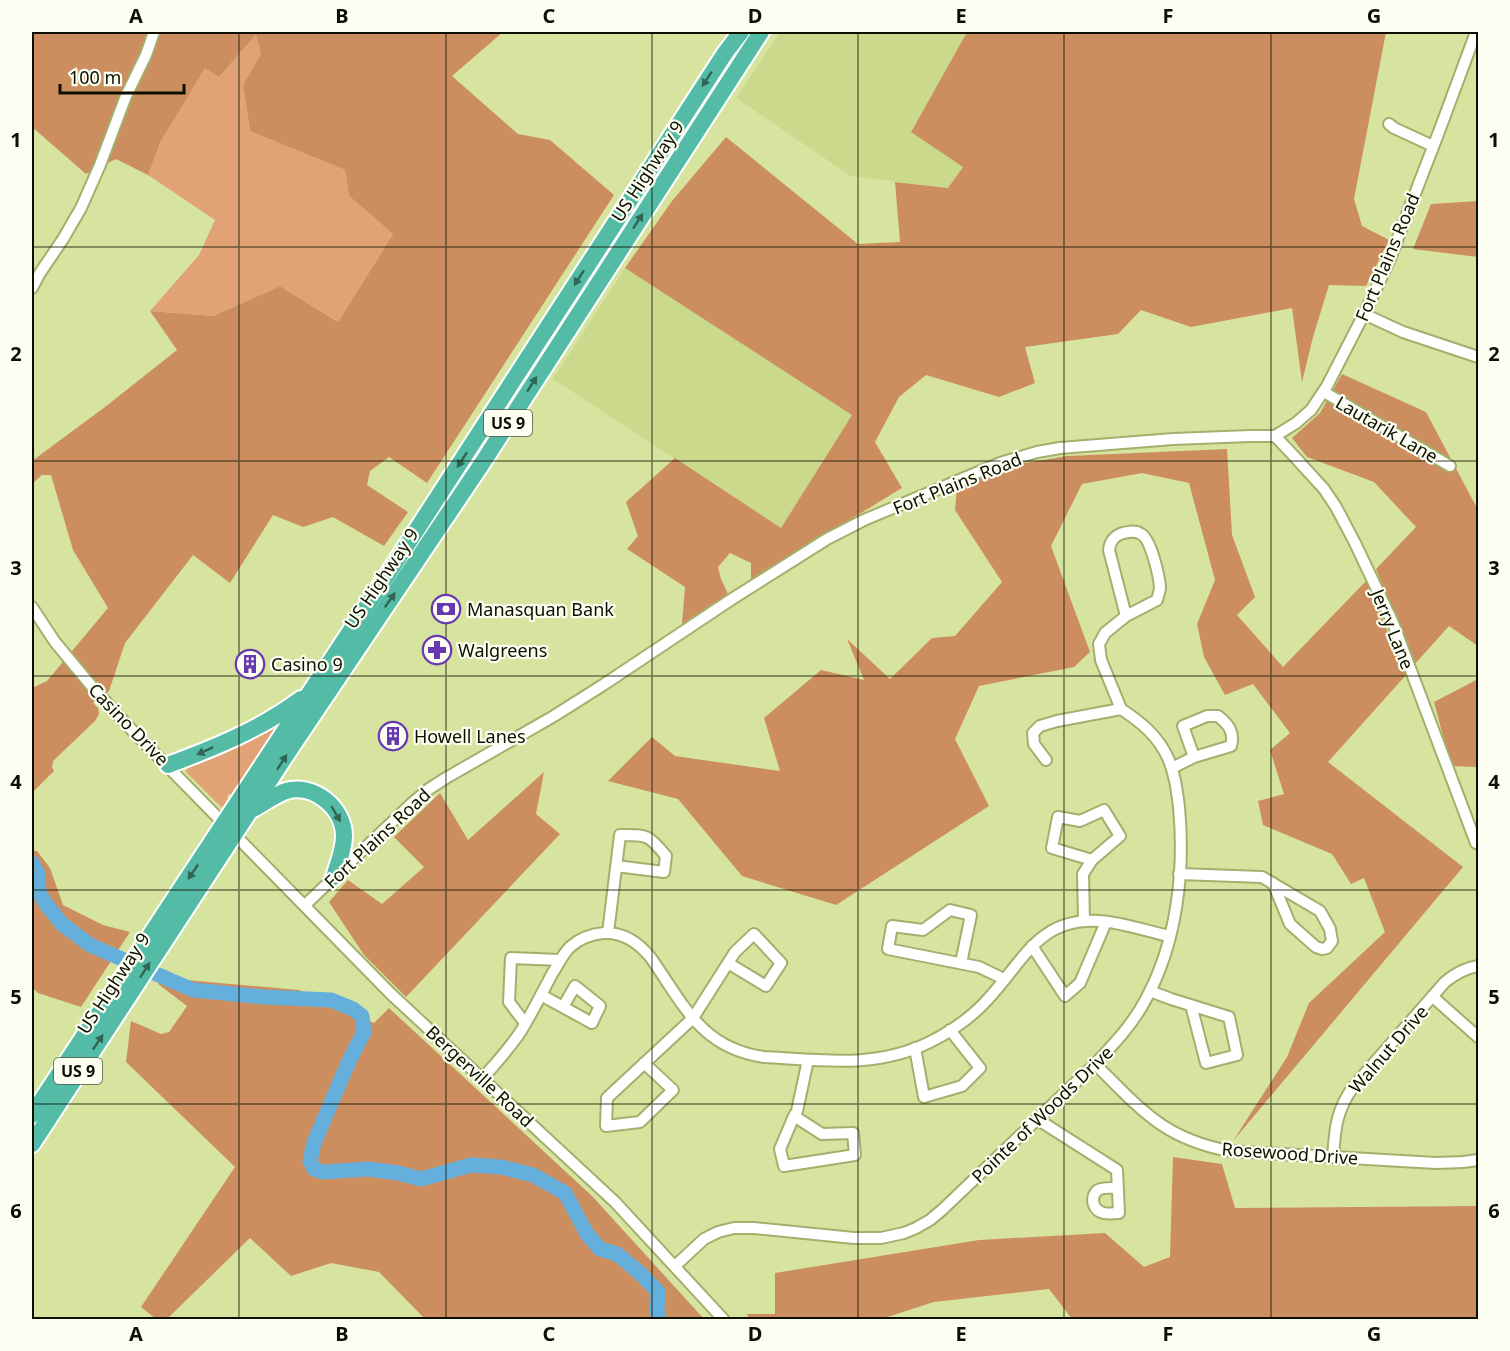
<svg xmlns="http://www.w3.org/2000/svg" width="1510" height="1351" viewBox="0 0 1510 1351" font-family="'Noto Sans',sans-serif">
<rect width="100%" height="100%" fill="#d7e49f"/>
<g fill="#cad98b">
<path d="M780,32H967L911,131L963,166L949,188L851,176L736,98Z"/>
<path d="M625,268L852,415L781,528L553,379Z"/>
</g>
<g fill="#e1a375">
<path d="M256,35L261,54L243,85L250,131L345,170L349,196L393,234L338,322L280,286L213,316L150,311L199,255L215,220L148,175L161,141L205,67L219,77Z"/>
<path d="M276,724L277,725L232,796L229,794L227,797L230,800L225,807L223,806L222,808L186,772L187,767L191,764Z"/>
</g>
<g fill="#cd8e5f">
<path d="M32,32H503L452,76L518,134L550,140L614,195L427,483L389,457L370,471L367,485L408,512L384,546L333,517L303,527L273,515L230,583L193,555L125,643L109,691L93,703L98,708L99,714L95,721L53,761L52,767L54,771L32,793V688L47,681L108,608L73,550L51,475H42L32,484V461L105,407L177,350L150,311L213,316L280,286L338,322L393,234L349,196L345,170L250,131L243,85L261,54L256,35L219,77L205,68L161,141L148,175L116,159L86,174L32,127Z"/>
<path d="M967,32H1386L1354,199L1362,226L1389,240L1366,286L1329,285L1313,337L1302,382L1292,308L1191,327L1141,310L1118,334L1025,347L1035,383L999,397L926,375L899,397L875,442L902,488C852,519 801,548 751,579V563L730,553L718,567L721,579L728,594L682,624L685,587L627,549L638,536L626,502L675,458L781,528L852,415L625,268L672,201L726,137L858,244L900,242L895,182L948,188L963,167L911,132Z"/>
<path d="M1478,201V257L1413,249L1431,204Z"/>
<path d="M1342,374L1426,412L1478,510V646L1449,626L1414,665L1376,569L1416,527L1374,482L1307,457L1292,438L1320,413Z"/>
<path d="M1227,449L1232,535L1255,597L1237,615L1283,667L1366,581L1406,675L1328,762L1463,867L1233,1141L1287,1057L1309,1003L1385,932L1364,878L1351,884L1332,854L1263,825L1258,801L1284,794L1270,750L1290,733L1253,684L1225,695L1204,657L1197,624L1215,580L1189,483L1142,473L1082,484L1051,546L1090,652L1074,667L979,686L955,739L989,806L836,905L742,876L678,799L608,781L652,737L675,756L780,771L764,718L821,670L864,680L847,639L890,679L932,638L955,636L1002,582L955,510L958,474L1067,456Z"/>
<path d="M1478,679V767L1451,766L1434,702Z"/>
<path d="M544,772L536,814L560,834L406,997L364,955L329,902L348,880L382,904L424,867L394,837L440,793L468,840Z"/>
<path d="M32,851H37L50,868L63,905L103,925L130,932L81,1007L38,993L32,987Z"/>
<path d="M167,970L175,979L299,990L374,1023L389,1008L593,1197L704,1319H425L379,1272L331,1263L291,1276L250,1238L167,1319H156L141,1307L235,1167L126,1062L131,1021L161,1034L169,1032L187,1006L158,984Z"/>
<path d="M1173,1157L1222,1164L1235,1208L1478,1206V1319H1072L1049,1289L934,1302L881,1319H749L747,1314H775V1273L979,1240L1105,1233L1144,1267L1170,1257Z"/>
</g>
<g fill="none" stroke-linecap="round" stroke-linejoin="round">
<path stroke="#65afdd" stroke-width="15" d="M32,863L38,874L39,893L46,904L62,924L90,945L193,990L264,997L331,1000L353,1009L362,1016L364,1032L349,1061L314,1143L310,1161L314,1169L323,1172L368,1169L398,1173L421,1179L471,1165L501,1167L533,1175L565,1193L587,1234L600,1249L617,1254L640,1273L658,1292L657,1310L659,1320"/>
<g stroke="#a3af6c" stroke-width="14">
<g id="minor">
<path d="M1389,124L1394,128L1433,146"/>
<path d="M32,288L40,273L63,239L81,208L100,165L126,96L146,55L154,32"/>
<path d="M1364,314L1403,332L1478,357"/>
<path d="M1324,392L1450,466"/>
<path d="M1275,436L1293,455L1324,489L1336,507L1355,543L1393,623L1476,843"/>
<path d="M32,607L55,642L94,689L127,725L391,994L615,1202L724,1320"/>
<path d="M1121,709L1101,660L1099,644L1105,633L1126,616L1157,600C1158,596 1160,591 1160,587C1159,576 1151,539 1141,534C1135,530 1129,532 1123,533C1114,536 1110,541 1109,550L1126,616"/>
<path d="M1172,768L1194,757L1231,746C1235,732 1228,724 1218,716H1207L1183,726L1194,757"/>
<path d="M1179,874L1262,877L1320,911L1330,929L1332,941L1327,948L1322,949L1316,947L1290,924L1273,883"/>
<path d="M305,905L411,804L429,789L446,778L554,716L603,685L732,599L827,539L864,520L1000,463L1037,452L1060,448L1173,439L1250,436H1275L1296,423L1311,410L1327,386L1364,314L1389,261L1440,129L1476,32"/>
<path d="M1084,921L1083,874L1092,860L1120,836L1104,810L1080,821L1058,817L1052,848L1092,860"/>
<path d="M608,933L620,835C647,835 648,834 666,856L664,872L616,866"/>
<path d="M1032,946L1065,996L1080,983L1106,922"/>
<path d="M961,963L971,915L950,910L923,930L892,926L888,949L979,967L1004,979"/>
<path d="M1150,991L1171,999L1229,1017L1237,1055L1206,1063L1191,1005"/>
<path d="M541,995L592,1023L600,1006L575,986L563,1007"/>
<path d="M1433,997L1478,1037"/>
<path d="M525,1023L509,1002L511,958L560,960"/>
<path d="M915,1048L924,1097L962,1086L980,1068L950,1030"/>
<path d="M644,1063L673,1090L640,1122L606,1126L607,1098L693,1018L735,952L754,934L781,963L766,986L728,963"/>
<path d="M1095,1064C1141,1109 1162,1138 1229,1151L1436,1163L1463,1162L1478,1160"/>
<path d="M483,1078C496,1063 510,1048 521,1031C532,1013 542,993 552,974C558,965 562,955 570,947C579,939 591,934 604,933C624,932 639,943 651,958C684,1005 701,1048 764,1057C821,1060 876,1069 930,1042C952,1031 972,1017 988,999C1023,962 1038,918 1098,921C1122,922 1146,931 1169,936"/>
<path d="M794,1116L822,1134L853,1133L855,1155L784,1166L780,1149L794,1116L797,1111L808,1060"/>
<path d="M1037,1119L1117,1170L1119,1213C1114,1213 1108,1214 1104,1213C1093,1211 1089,1197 1098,1190C1103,1187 1112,1188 1118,1188"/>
<path d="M1333,1157C1335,1129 1336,1111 1353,1087L1445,982C1456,973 1465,968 1478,966"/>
<path d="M675,1266L704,1239L718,1232L734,1228H754L854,1238H881L904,1233L916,1228L930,1220L942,1210L1095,1064C1114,1044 1133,1024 1146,999C1177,942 1185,871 1179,807C1177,791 1175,774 1168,758C1158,736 1141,722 1121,709L1057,721L1040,726L1033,733L1034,744L1046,760"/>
</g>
</g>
<g stroke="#fff" stroke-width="20">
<g id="highway">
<path d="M168,765C214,748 261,729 301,699"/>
<path d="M253,809C264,803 275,795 286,791C314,783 344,808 344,836C344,850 338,864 334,877"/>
<path d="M32,1115L390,571L725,53L741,32"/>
<path d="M32,1144L292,746L481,465L761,32"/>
</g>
</g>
<use href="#minor" stroke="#fff" stroke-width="10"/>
<use href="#highway" stroke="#54bca6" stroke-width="16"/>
</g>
<defs><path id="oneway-solid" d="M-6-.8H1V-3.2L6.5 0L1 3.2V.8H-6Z" transform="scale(1.5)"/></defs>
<g fill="#306653">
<use href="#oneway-solid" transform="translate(707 79) rotate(123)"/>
<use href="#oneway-solid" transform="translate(638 221) rotate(-57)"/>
<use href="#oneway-solid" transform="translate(579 278) rotate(123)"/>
<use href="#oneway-solid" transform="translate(532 384) rotate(-57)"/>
<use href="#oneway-solid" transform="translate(462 460) rotate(123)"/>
<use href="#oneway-solid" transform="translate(390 600) rotate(-55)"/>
<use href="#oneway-solid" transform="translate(205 751) rotate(155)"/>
<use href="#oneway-solid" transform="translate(282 762) rotate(-57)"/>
<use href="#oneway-solid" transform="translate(336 814) rotate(60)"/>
<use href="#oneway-solid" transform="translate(193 872) rotate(124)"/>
<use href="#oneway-solid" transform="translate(145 970) rotate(-57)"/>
<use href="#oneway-solid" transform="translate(98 1042) rotate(-56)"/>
</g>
<path fill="none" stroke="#0d1000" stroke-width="1.5" stroke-opacity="0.55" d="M239,32V1320M446,32V1320M652,32V1320M858,32V1320M1064,32V1320M1271,32V1320M32,247H1478M32,461H1478M32,676H1478M32,890H1478M32,1104H1478"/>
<defs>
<g id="bank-ring" transform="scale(1.5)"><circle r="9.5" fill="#fbfef1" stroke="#6838b0" stroke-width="1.5"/><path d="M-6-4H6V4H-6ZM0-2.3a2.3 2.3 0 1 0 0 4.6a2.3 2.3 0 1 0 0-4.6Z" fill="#6838b0"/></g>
<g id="pharmacy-ring" transform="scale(1.5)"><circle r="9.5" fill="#fbfef1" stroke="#6838b0" stroke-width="1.5"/><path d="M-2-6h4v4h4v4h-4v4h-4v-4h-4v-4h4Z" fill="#6838b0"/></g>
<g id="building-ring" transform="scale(1.5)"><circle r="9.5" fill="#fbfef1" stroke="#6838b0" stroke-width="1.5"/><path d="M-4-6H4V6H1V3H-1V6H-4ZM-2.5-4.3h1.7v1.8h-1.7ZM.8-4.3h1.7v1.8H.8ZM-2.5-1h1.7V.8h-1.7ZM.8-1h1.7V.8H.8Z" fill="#6838b0"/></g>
</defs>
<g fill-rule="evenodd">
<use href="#bank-ring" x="446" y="609"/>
<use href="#pharmacy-ring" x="437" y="650"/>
<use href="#building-ring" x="250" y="664"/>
<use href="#building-ring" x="393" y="736"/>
</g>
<g text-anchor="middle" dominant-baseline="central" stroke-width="4.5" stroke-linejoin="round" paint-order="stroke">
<g fill="#fbfef1" stroke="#545748" stroke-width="1.5">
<rect x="484" y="410" width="48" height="26" rx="4.5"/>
<rect x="54" y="1058" width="48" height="26" rx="4.5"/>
</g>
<g font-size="16" font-weight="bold" fill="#0d1000">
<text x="508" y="423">US 9</text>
<text x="78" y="1071">US 9</text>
</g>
<g font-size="18" fill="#0d1000" stroke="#fbfef1">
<text transform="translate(647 171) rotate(-57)">US Highway 9</text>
<text transform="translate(1387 257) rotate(-67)">Fort Plains Road</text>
<text transform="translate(1387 429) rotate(30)">Lautarik Lane</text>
<text transform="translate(957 483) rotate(-22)">Fort Plains Road</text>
<text transform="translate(381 578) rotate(-56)">US Highway 9</text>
<text transform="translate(1393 629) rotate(68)">Jerry Lane</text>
<text transform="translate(129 724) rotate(46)">Casino Drive</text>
<text transform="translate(377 838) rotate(-43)">Fort Plains Road</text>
<text transform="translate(113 983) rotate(-57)">US Highway 9</text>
<text transform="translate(1388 1049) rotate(-49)">Walnut Drive</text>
<text transform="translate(480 1076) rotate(43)">Bergerville Road</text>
<text transform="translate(1042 1114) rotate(-44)">Pointe of Woods Drive</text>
<text transform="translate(1290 1153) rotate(4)">Rosewood Drive</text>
</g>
<g font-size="18" fill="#0d1000" stroke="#fbfef1" text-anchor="start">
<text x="467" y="609">Manasquan Bank</text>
<text x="458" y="650">Walgreens</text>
<text x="271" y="664">Casino 9</text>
<text x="414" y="736">Howell Lanes</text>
</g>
</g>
<rect width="1510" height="1351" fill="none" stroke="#fbfef1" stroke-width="66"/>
<path d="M60 84v9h124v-9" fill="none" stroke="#0d1000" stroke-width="3"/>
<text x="69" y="84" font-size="18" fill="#0d1000" stroke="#fbfef1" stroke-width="4.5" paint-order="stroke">100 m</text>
<rect x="33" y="33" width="1444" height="1285" fill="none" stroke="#0d1000" stroke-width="2"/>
<g font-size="20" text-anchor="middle" font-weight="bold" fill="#0d1000">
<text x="136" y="23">A</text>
<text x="342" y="23">B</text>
<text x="549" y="23">C</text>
<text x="755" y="23">D</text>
<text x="961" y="23">E</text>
<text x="1168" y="23">F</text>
<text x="1374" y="23">G</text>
<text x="16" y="147">1</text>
<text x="1494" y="147">1</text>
<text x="16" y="361">2</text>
<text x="1494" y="361">2</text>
<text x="16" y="575">3</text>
<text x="1494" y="575">3</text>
<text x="16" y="789">4</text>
<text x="1494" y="789">4</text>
<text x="16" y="1004">5</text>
<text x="1494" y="1004">5</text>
<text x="16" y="1218">6</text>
<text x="1494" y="1218">6</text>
<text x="136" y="1341">A</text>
<text x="342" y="1341">B</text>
<text x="549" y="1341">C</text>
<text x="755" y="1341">D</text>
<text x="961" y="1341">E</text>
<text x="1168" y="1341">F</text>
<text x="1374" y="1341">G</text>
</g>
</svg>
